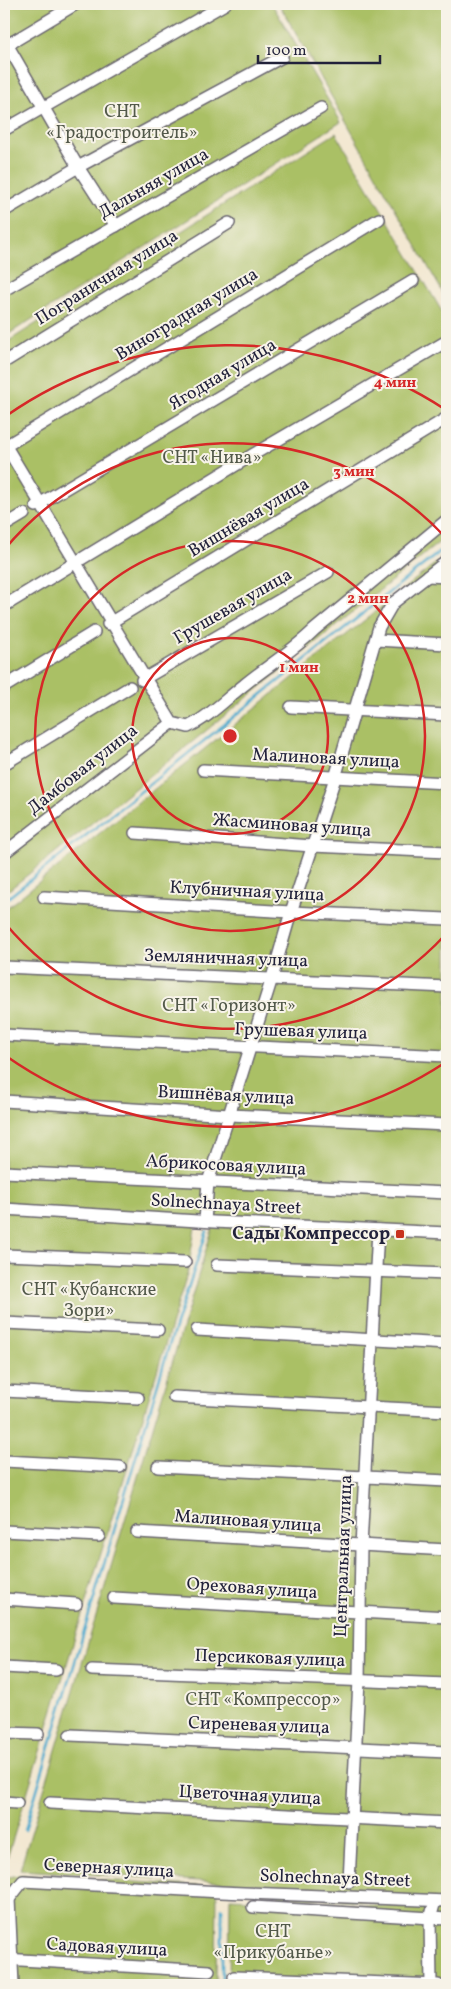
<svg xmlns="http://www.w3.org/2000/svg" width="451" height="1989" viewBox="0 0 451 1989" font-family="Vollkorn,serif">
<rect width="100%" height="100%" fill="#f7f3e8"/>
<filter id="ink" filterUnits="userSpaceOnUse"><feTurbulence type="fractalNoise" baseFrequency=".02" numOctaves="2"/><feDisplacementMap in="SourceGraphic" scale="10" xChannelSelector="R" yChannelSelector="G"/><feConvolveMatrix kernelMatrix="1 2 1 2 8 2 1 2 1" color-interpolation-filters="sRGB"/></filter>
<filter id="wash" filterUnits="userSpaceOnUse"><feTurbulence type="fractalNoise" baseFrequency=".0096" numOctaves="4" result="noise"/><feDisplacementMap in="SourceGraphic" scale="20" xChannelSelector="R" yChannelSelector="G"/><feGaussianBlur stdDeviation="1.12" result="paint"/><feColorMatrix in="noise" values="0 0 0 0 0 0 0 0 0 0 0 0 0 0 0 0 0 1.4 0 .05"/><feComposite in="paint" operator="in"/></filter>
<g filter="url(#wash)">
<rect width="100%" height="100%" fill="#f3e8d2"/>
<g fill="#aac065" stroke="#667150">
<path d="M4,4H272L341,122L4,337Z"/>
<path d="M279,4H447V300Z"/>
<path d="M336,133L447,320V536L4,894V344Z"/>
<path d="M447,554V1905L280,1897L266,1885L20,1870L214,1223L196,1221L188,1271L4,1868V910Z"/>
<path d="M19,1875L217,1887L216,1985H4V1878Z"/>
<path d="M230,1898L447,1909V1985H229Z"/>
</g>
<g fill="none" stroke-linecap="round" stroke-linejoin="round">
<g stroke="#52add0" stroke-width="2.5">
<path d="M4,901L447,546"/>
<path d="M25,1830L169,1346L207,1231"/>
<path d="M222,1985V1908"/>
</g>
</g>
</g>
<g filter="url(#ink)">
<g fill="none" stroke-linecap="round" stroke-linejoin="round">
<g stroke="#6b6770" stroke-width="14">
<g id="minor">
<path d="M4,39L78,167L116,226"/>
<path d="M4,47L76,4"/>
<path d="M4,130L225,4"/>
<path d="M4,211L78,167L282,57"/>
<path d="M4,290L321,108"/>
<path d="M4,362L229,223"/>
<path d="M4,443L172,723L188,727C209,717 226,699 244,685C267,666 293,651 314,630L447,520"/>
<path d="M4,447L379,219"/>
<path d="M36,506L413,281"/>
<path d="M4,526L24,514"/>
<path d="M428,576L447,577"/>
<path d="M4,606L254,454L447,341"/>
<path d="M108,624L447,418"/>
<path d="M376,640L447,644"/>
<path d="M142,680L328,572"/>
<path d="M4,687L94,632"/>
<path d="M291,707L447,715"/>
<path d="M4,764L130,687"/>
<path d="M203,770L447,783"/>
<path d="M135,833L312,846L447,852"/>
<path d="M4,853L172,723"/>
<path d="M44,897L291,912L447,919"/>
<path d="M4,967L447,987"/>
<path d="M4,1035L447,1056"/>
<path d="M4,1101L230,1115L447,1125"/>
<path d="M4,1172L447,1193"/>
<path d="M4,1209L214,1222L447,1233"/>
<path d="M205,1221L208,1182L272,978L291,912L335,778L379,627L393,603L447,561"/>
<path d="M4,1255L185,1262"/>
<path d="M217,1265L447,1274"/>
<path d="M4,1323L158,1330"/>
<path d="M197,1330L447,1344"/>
<path d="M4,1391L138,1398"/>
<path d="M174,1397L447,1411"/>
<path d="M4,1461L120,1467"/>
<path d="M158,1467L447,1481"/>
<path d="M4,1531L99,1536"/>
<path d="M137,1532L447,1550"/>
<path d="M114,1598L447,1617"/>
<path d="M4,1599L76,1604"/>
<path d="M4,1667L56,1670"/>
<path d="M92,1670L447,1684"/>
<path d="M4,1733L38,1734"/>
<path d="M70,1735L447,1752"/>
<path d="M4,1802L17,1803"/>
<path d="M50,1803L447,1823"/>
<path d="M349,1882L359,1680L361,1546L378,1230"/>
<path d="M4,1899H9L23,1881L221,1892L447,1901"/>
<path d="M9,1899L13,1985"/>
<path d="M253,1907L447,1919"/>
<path d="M4,1959L209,1971"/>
<path d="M234,1977L438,1985"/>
<path d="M431,1985L430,1919L435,1901"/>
</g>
</g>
<use href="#minor" stroke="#fff" stroke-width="11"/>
</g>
</g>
<g fill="none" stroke="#d62828" stroke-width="2.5">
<circle cx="230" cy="736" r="98"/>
<circle cx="230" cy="736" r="195"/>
<path d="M446 934A293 293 0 0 1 4 922M4 550A293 293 0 0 1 446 538"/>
<path d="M446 1062A391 391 0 0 1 6 1056M6 416A391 391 0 0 1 446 410"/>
</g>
<rect fill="#c8321e" stroke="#f7f3e8" stroke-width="2" x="395" y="1229" width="10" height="10" rx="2.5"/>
<g text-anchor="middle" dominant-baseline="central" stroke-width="4" stroke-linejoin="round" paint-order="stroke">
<g font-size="18" fill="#52594a" stroke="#f7f3e8">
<text x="122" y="112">СНТ<tspan x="122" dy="21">«Градостроитель»</tspan></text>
<text x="212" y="458">СНТ «Нива»</text>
<text x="229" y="1006">СНТ «Горизонт»</text>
<text x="89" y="1290">СНТ «Кубанские<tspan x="89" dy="21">Зори»</tspan></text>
<text x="263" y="1700">СНТ «Компрессор»</text>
<text x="273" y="1932">СНТ<tspan x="273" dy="21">«Прикубанье»</tspan></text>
</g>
<g font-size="18" fill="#22223b" stroke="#f7f3e8">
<text transform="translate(154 184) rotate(-30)">Дальняя улица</text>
<text transform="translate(107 278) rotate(-32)">Пограничная улица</text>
<text transform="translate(187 315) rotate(-31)">Виноградная улица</text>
<text transform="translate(223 375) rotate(-31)">Ягодная улица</text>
<text transform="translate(249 518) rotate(-31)">Вишнёвая улица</text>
<text transform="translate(233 607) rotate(-30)">Грушевая улица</text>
<text transform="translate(326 759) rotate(3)">Малиновая улица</text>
<text transform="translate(83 770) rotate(-38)">Дамбовая улица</text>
<text transform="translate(292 826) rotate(4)">Жасминовая улица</text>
<text transform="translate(247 892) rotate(3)">Клубничная улица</text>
<text transform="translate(226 959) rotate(2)">Земляничная улица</text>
<text transform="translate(301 1032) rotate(2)">Грушевая улица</text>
<text transform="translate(226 1096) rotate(3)">Вишнёвая улица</text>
<text transform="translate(226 1166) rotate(3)">Абрикосовая улица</text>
<text transform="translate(226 1205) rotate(3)">Solnechnaya Street</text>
<text transform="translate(248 1522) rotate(4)">Малиновая улица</text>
<text transform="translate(344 1556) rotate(-88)">Центральная улица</text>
<text transform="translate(252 1589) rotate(4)">Ореховая улица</text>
<text transform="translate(270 1659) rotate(2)">Персиковая улица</text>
<text transform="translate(259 1726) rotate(2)">Сиреневая улица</text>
<text transform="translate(250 1796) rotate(3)">Цветочная улица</text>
<text transform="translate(109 1869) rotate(3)">Северная улица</text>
<text transform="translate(335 1879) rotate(2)">Solnechnaya Street</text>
<text transform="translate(107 1948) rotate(3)">Садовая улица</text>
</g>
<g font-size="18" font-weight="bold" fill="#22223b" stroke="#f7f3e8" text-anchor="end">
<text x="390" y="1234">Сады Компрессор</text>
</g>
</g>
<circle cx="230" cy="736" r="8" fill="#d62828" stroke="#f7f3e8" stroke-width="2.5"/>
<g font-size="15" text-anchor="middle" font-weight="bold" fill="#d62828" stroke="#f7f3e8" stroke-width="4" stroke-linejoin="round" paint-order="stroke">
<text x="395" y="387">4 мин</text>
<text x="354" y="476">3 мин</text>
<text x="368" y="603">2 мин</text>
<text x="299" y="672">1 мин</text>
</g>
<rect width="451" height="1989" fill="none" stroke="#f7f3e8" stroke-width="20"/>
<path d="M258 55v8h122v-8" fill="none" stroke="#22223b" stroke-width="2.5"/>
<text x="266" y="55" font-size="15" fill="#22223b" stroke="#f7f3e8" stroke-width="4" paint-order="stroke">100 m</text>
</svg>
